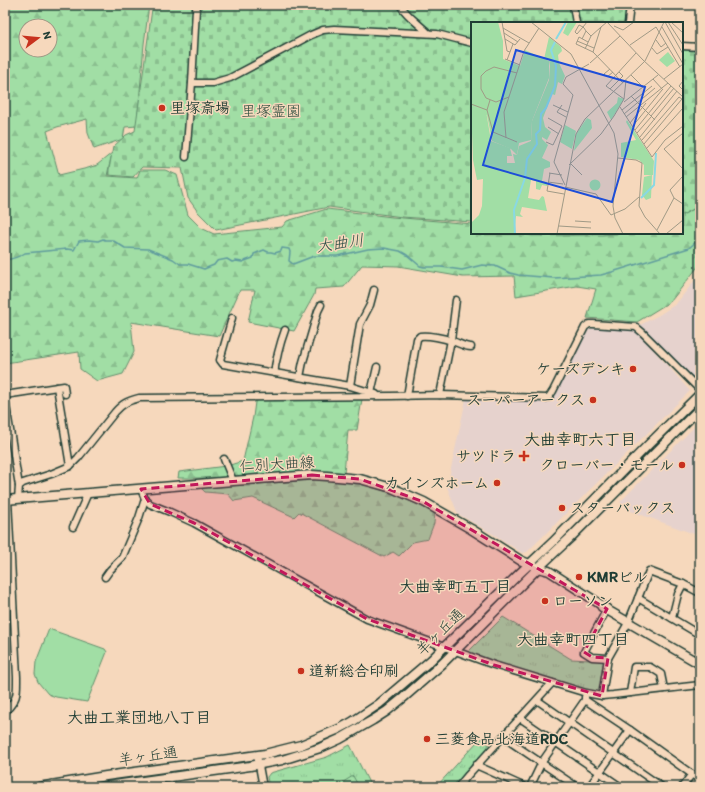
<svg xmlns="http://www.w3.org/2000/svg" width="705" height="792" viewBox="0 0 705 792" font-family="Itim,'Klee One',sans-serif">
<defs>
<pattern id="forest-firs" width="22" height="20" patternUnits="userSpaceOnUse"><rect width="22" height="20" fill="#a1dea5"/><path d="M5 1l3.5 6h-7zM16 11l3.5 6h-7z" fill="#8abf8f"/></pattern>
<pattern id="cemetery-stones" width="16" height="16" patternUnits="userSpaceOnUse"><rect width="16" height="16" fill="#a1dea5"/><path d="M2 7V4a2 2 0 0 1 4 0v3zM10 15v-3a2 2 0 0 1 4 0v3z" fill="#8abf8f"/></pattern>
<pattern id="park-tufts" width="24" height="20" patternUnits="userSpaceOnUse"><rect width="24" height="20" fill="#a1dea5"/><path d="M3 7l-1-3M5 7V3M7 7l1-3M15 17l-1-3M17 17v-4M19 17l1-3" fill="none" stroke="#8abf8f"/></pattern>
</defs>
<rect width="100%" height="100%" fill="#f6d8bc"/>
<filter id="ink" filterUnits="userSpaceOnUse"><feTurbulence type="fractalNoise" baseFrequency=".025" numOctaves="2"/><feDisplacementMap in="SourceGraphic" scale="8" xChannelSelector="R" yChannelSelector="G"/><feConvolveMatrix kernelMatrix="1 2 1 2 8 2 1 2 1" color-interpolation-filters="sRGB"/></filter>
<g filter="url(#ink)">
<g fill="#e6d2cd">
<path d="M699,275L700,276V381L698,384L640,325L659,315L676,304Z"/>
<path d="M596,327L635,329L690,391L527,552L522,553L498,537L458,514L447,487L466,399L547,402L555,393L589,329Z"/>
<path d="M700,421V536L628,510L620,502Z"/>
</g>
<g fill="url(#forest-firs)" stroke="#608e6c" fill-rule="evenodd">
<path d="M5,5H149L144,44L137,126L125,127L123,139L94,149L88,133L87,119L57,127L47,131L59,175L88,168L97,165L112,153L107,176L137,178L140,170H165L177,175L188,215L201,228L214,234L282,227L287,221L327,209L392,217L472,224V233H479V235L682,233V215L700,206V264L671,301L637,322L587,318L596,289L577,286L516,296L514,276L463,277L398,266L362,265L344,287L315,289L314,295L294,331L248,322L255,290H240L219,336L131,322L134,352L123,374L97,381L80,369L79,352L5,363ZM26,26H50V50H26Z"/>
<path d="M362,399L357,430H348L344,473L316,471L235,477L230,465L243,461L253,417L255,402L259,400Z"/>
<path d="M226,466L227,478H178L179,472Z"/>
<path d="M328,479C337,481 347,481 356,483C383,488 410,501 435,513L434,523L428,539L413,542L399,556L393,552L384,557L299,512L294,517L253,498L234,501L228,494L205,492L201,488Z"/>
</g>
<g fill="url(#cemetery-stones)" stroke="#608e6c">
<path d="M160,5H627L625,23H472V222L402,217L329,207L216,230L198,212L188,198L182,168L142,167L133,177L108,175L113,147L126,135L135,131L152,9Z"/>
<path d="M682,50H700V201L699,206L682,215Z"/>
<path d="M516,233H627L602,235L532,236Z"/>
</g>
<g fill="url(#park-tufts)" stroke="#608e6c">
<path d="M503,617L571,659L590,660L592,657L608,658L602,696L465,655Z"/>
<path d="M483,738L490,746L473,763L454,787H436L477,742Z"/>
<path d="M350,745L371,787H269L267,777L270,773L327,757Z"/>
</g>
<g fill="#a1dea5" stroke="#608e6c">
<path d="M49,629L105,649L107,652L87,702L56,697L48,694L38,682L35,674L36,662Z"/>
<path d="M353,776L359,787H335Z"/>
</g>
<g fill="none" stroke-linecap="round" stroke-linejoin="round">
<path stroke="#5f9b9d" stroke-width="1.5" d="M5,260C12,259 19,257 25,253L67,249L74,250L79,241L89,240L98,241L103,239L105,240H112L125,248L148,249L173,259L180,264H188L204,269L214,265L217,261L227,259L232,262L236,261L242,262L253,258L254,254L264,250L268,252H271L275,253L281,251L282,248L289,249L290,252L289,261L293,264L314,256H337L368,249L384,248L400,251L407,255L420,266L424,267H441L462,270L482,265L495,266L510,273L518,275L554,278L601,275L612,272L689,248L697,241L700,237"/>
<g stroke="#1f3d34" stroke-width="9">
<g id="minor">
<path d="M400,5C408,17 418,23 428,33"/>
<path d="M573,5L576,23"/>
<path d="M628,23L630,5"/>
<path d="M682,46L700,47"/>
<path d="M192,83H213L230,78L311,35L323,30L334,29L437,34L472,43"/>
<path d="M186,157L192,83L196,9L198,5"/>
<path d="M232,318L220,360L223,364L350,386L376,394"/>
<path d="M275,373C274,365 277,360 278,353C280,345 282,338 285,330"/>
<path d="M300,377L303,362L318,311L321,305"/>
<path d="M350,386L360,324L370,305L374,290"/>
<path d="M57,387L70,466"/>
<path d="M371,393L377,367"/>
<path d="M5,395L64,386L65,394"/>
<path d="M440,395L451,340L456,300"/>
<path d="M407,396L417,339L420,336C429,335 444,338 452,341C459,343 464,347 471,347"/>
<path d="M5,399L19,486"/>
<path d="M224,459L233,481"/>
<path d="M141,489L145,499L150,504L170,512L194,523L367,619L494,665L586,693L602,696L613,695L700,685"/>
<path d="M18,499L19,486L23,483L51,474L70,466L78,458L115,412C123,403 128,401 139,398L391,396L440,395L546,398L549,397L553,391L585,327L589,324H593L636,327L643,333L700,390"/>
<path d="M73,527L88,493"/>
<path d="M105,577L110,570L122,558L139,518L145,499"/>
<path d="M638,598L700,635"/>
<path d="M607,609L584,652L592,657L608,658"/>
<path d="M672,618L678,594L683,584"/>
<path d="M695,661L700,653"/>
<path d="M630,693L634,667H650L661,674L664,689"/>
<path d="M602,696L608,658L628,623L649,571L683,584L700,593"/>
<path d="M537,700L662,787"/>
<path d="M585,700L630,730L700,780"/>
<path d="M5,712C18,698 17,695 17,677L8,500"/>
<path d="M520,718L621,787"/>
<path d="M503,737L577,787"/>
<path d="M257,755L263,787"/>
<path d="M476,765L525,787"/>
<path d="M458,787L468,775L552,683"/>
<path d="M530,787L542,762L585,700V697"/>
<path d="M589,787L630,730"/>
<path d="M682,787L692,774"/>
</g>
</g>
<g stroke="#1f3d34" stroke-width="11">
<g id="major">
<path d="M5,500L233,481L312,475L327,476L360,479L392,488L424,502L471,529L520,560L538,568L549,571L594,600L607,609"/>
<path d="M602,607L700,664"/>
<path d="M39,787L106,776L265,754L301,745L339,729L352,722L379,704L431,660L520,573L553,542L648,445L700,394"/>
<path d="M100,787L250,766L282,760L320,748L340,739L373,720L387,711L403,698L442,664L538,568L570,538L700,408"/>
</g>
</g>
<use href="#minor" stroke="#f6d8bc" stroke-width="6"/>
<use href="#major" stroke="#f6d8bc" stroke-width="8"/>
</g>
</g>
<path fill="#c2185b" fill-opacity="0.2" stroke="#c2185b" stroke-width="3" stroke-dasharray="8 5" stroke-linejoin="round" d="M312,475L360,479L424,502L607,609L584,652L592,657L608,658L602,696L494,665L367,619L194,523L150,504L141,489Z"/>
<g fill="#c8321e" stroke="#f6d8bc" stroke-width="1.5">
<circle cx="162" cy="108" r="4"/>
<circle cx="633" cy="369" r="4"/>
<circle cx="593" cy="400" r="4"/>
<path d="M522 450h4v4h4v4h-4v4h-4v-4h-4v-4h4z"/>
<circle cx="682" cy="465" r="4"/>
<circle cx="497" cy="483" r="4"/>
<circle cx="562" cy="508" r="4"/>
<circle cx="579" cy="577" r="4"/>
<circle cx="545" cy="601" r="4"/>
<circle cx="301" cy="671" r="4"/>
<circle cx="427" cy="739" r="4"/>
</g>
<g text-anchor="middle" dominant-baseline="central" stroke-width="3" stroke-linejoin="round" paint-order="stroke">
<g font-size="15" font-weight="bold" fill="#1f3d34" stroke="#f6d8bc" text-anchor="start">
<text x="170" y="108">里塚斎場</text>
<text x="625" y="369" text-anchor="end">ケーズデンキ</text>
<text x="585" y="400" text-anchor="end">スーパーアークス</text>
<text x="516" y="456" text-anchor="end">サツドラ</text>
<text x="674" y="465" text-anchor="end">クローバー・モール</text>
<text x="489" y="483" text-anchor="end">カインズホーム</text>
<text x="570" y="508">スターバックス</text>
<text x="587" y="577">KMRビル</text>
<text x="553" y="601">ローソン</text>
<text x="309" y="671">道新総合印刷</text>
<text x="435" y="739">三菱食品北海道RDC</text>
</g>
<g font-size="15" fill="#2c4d3f" stroke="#f6d8bc">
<text x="271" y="111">里塚霊園</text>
</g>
<g font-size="15" fill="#1f3d34" stroke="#f6d8bc">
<text transform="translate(277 464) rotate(-3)">仁別大曲線</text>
<text transform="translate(440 632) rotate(-44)">羊ヶ丘通</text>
<text transform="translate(148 756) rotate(-8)">羊ヶ丘通</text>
</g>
<g font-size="16" font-style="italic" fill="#2a4d46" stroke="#f6d8bc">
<text transform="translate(340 243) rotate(-8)">大曲川</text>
</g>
<g font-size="16" font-weight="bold" fill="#1f3d34" stroke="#f6d8bc">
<text x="580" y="439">大曲幸町六丁目</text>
<text x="455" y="586">大曲幸町五丁目</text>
<text x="573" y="639">大曲幸町四丁目</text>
<text x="139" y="717">大曲工業団地八丁目</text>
</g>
</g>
<g transform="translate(471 22)">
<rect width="212" height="212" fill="#f6d8bc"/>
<path d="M97,0H106L97,14L92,11Z" fill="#a1dea5"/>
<path d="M78,15L90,25L91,29L87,33L88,41L94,54L91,62L87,60L84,73L81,72L72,96L74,105L80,110L76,118L71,115V117L77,123L71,136L79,140V145L73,147L71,159L76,160V164L71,163L69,168L65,167V159L60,158L57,176L68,178L71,174L73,175L76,189L51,185L49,192L52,195L45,194L43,212H0V201L8,193L11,184L12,157L6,158L2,138L0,84L15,89L20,119L39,126L41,134H36V141H44L42,132L46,133L48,124L60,119L61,99L78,58L79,44L78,38L73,37ZM116,96L120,98L121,106L103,129L105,112ZM94,103L105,109L101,127L89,120ZM181,153L180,176L175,178L171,173L173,155Z" fill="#a1dea5"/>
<path d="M0,0H27L32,19V37L49,44L54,28L78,39V56L61,99L60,118L48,121L46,133L40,127L21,119L16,93L6,90L0,83Z" fill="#a1dea5"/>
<path d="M147,75L153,77L140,98L136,90L146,81ZM156,98L183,139L182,153H173V143L168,138L150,135V121L165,118L155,100Z" fill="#a1dea5"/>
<path d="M197,30L204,39L196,45L188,38ZM158 131a6 6 0 1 1 12 0a6 6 0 1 1-12 0ZM118.5 163a5.5 5.5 0 1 1 11 0a5.5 5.5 0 1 1-11 0Z" fill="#a1dea5"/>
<path fill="none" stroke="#89d9e3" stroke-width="2" d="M85,17L95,0M170,176L183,163L185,131M44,212L43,188L54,156L56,137L66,122L65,112L69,108L70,92L75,86L84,64L85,44L80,28L84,20"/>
<path fill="none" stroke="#a09a86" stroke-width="1" d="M31,0L36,29L39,30M60,0L100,32L143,111L147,132L142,184L144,196L152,212M136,0L172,38L212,75M194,0L212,32M197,0L212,23M200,0L212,11M143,4L152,8L163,0M191,5L212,42M32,6L58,21M115,9L113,6L112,5L108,3L104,10L106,12L112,5L116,0M33,11L47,20M34,17L44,23L49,17M111,17L115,9L120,14M185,18L190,25L195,21M106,19L123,26M117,20L108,15L105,22L122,30L152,61M159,23L185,5L209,45M181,26L186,32L197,25M114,27L120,14L130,5M122,30L130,5L136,0M34,37L49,43M36,38L42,22M119,41L149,14M139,47L133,52L136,55L142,50M160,53L172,65M182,57L192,68M193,57L212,42M212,59L208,64L212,68M139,67L152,54L148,50M138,74L174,39L193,0M160,74L184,98M38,75L25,80L15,76L10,67V54L15,49L23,45L46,51M153,77L135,64L165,31M19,78L16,88L22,110L46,120M153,80L187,53M0,82L16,88M82,83L97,90M91,83L86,90L95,95M149,85L181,135L194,118L212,104M151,88L181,64M153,92L184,66M177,92L200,64M180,94L203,66M155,95L197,61M77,96L91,104M159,101L175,81M77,105L88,112M161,105L191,68M164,108L177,92M166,111L180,95M212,111L193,127L212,147M169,115L206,69M35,116L33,90L53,29L68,6M171,118L208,75M75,120L82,123L91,104M173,122L211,77L208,75M175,127L212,86M147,136L165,138L171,141L168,184L174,195L189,212M100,142L111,153M98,143L130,112L143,94L153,77L155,58M78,151L91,153M79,151L76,169L93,172M212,154L199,168L203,176L212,182M77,160L92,162M94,163L83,140L102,73L92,62L95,55L118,42M94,165L125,172L140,193L154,187L168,175M104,199L120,200M88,204L120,206M186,208L203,176M86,212L105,112L114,97L139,73M195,212L212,198"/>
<path fill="#1d4ed8" fill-opacity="0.15" stroke="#1d4ed8" stroke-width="2" d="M45,28L174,65L141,180L12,143Z"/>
<rect width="212" height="212" fill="none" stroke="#1f3d34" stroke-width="2"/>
</g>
<rect width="705" height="792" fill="none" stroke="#f6d8bc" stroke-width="20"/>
<rect x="10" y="10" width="685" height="772" fill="none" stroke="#1f3d34" stroke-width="1.5" filter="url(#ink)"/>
<g transform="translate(38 38) rotate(74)"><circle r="19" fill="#f6d8bc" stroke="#a09a86"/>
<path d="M0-3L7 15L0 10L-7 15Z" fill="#c8321e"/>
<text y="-6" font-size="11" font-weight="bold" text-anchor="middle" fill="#1f3d34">N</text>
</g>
</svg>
